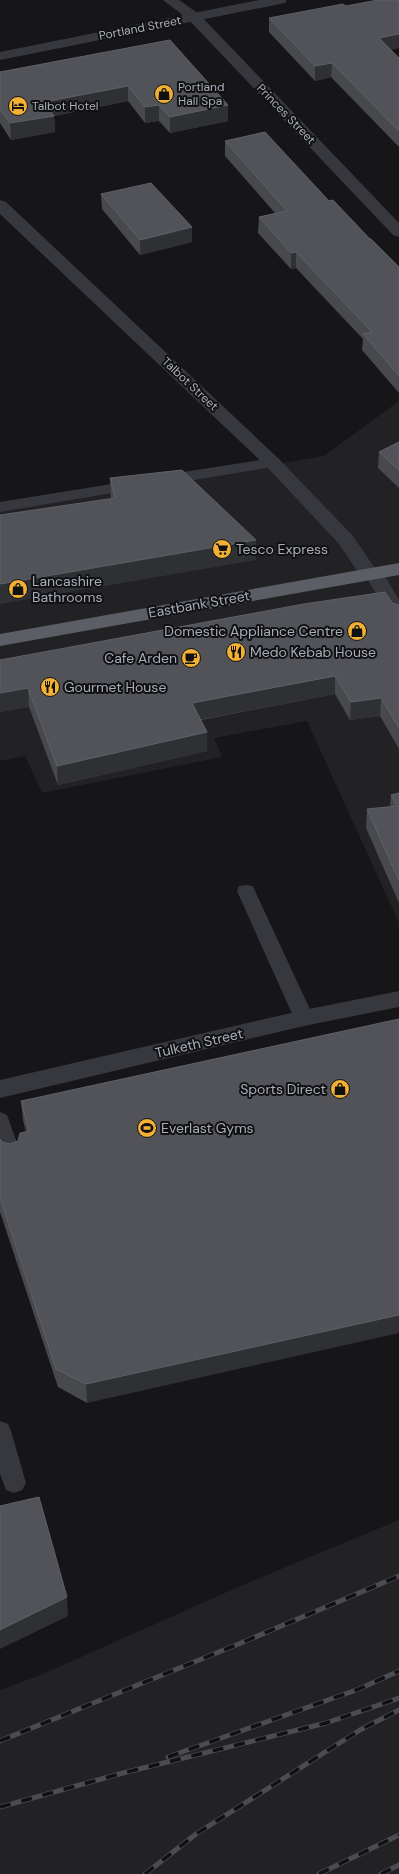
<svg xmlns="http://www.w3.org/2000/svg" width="399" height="1874" viewBox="0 0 399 1874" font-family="'DM Sans',sans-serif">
<rect width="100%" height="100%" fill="#161618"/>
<g fill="#222225">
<path d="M399,401V923L307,721L214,738L222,757L42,793L25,756L0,761V511L324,456Z"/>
<path d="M399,1520V1874H0V1690L43,1674L245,1584Z"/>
</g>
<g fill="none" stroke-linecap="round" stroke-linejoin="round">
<g fill="#37383d" fill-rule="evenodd">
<path d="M273,458L278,460L281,463L278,466L164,485L158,483L156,480L158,477L164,475Z"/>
<path d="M136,480L142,482L144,485L142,488L0,512V502Z"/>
<path d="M246,885L253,886L255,891L314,1018L311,1023L304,1025L297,1023L294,1018L237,891L239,886Z"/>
<path d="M0,1112L7,1115L21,1154L18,1160L11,1162L4,1160L0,1152Z"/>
<path d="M0,1421L8,1424L11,1431L26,1483L22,1490L14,1493L6,1490L0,1474Z"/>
</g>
<g fill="#37383d" fill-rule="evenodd">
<path d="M163,0H179L199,14L399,223V237L393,235L189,20Z"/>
<path d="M0,200L6,202L279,459L353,536L374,567L381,569L399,600V623L392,621L368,580L362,578L339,544L267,467L0,214Z"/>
<path d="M399,991V1007L304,1026L0,1098V1080L304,1010Z"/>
</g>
<path fill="#37383d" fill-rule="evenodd" d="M259,0H287L285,3L0,60V52Z"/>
<path fill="#5b5e65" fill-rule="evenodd" d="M399,563V575L0,646V634Z"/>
<g stroke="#4a4c52" stroke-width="5">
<g id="rail">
<path d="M0,1741L241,1643L399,1576"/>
<path d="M168,1757L359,1689L399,1671"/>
<path d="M0,1807L123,1773L326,1723L399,1698"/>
<path d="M145,1874L196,1834L360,1730L399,1710"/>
<path d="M319,1874L399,1835"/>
<path d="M381,1874L399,1865"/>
</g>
</g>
<use href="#rail" stroke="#111113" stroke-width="3.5" stroke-dasharray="11" stroke-linecap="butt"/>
</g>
<g fill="#47494d">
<path d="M269,18L391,50L399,58V147L331,77L315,81L269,32Z"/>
<path d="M170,40L228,121L170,133L159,121L145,123L128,101L54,116L55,132L11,140L0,123V72Z"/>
<path d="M225,141L329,201L399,267V393L362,350L363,339L296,268L291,269L258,233L259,217L275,213L225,156Z"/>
<path d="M101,194L192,242L140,255L102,209Z"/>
<path d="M399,442V488L378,468L379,452Z"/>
<path d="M110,478L256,540V560L111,499Z"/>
<path d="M392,603L399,605V749L380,716L350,720L335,694L201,720L207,732V751L58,785L29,707L0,712V660Z"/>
<path d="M399,793V903L366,828L367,809L390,807L391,795Z"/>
<path d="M399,1019L87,1403L58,1387L0,1212V1139L2,1142L10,1144L18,1141L26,1132L23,1120L21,1101Z"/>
</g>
<g fill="#2f3033">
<path d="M399,34V48L378,53L379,38Z"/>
<path d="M332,63L331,77L315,81V66Z"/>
<path d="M128,86V101L54,116L55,132L11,140L10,123L44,102Z"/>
<path d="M159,105V121L145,123V107Z"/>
<path d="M228,105V121L170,133V117Z"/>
<path d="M192,227V242L140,255V240Z"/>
<path d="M296,252V268L291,269V253Z"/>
<path d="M256,540V560L0,604V584Z"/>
<path d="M335,676V694L192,721V703Z"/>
<path d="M28,688L29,707L0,712V693Z"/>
<path d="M381,698L380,716L350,720L351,702Z"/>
<path d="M207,732V751L58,785L57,766Z"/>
<path d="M399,1315V1333L87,1403L86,1384Z"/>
<path d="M67,1597L68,1616L0,1649V1630Z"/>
</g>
<g fill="#525359" stroke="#5f6168">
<path d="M378,0H399V34L379,38L399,58V131L332,63L315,66L269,18L343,4L346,6Z"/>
<path d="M170,40L228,105L170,117L159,105L145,107L128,86L44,102L54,116L10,123L0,109V72Z"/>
<path d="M265,132L329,201L333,200L370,239H371L399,267V376L363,334L372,332L296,252L291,253L259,217L287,211L225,141Z"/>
<path d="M151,183L192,227L140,240L101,194Z"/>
<path d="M399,442V470L379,452Z"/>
<path d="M182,470L256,540L0,584V515L115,498L110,478Z"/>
<path d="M385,592L392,603L399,605V728L381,698L351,702L335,676L192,703L207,732L57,766L28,688L0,693V660L304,604Z"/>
<path d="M399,793V881L367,809L397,806L391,795Z"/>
<path d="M399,1019V1315L86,1384L56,1369L0,1198V1139L2,1142L10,1144L18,1141L20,1133L29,1131L21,1101Z"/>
<path d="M39,1497L67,1597L0,1630V1506Z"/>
</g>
<defs>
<g id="shop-disc" transform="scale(1)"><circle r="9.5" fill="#f2b134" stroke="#111113"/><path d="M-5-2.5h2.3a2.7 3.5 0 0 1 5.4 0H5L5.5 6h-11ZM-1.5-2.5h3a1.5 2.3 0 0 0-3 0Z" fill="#111"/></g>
<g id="hotel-disc" transform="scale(1)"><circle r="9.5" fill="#f2b134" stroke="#111113"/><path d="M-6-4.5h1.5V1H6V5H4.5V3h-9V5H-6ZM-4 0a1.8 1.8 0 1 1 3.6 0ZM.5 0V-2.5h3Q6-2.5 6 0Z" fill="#111"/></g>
<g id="supermarket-disc" transform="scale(1)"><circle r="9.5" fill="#f2b134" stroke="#111113"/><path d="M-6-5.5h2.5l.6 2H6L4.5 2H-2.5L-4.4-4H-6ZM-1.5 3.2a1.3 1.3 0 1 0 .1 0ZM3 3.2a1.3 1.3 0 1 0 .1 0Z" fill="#111"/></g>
<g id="restaurant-disc" transform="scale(1)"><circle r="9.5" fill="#f2b134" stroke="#111113"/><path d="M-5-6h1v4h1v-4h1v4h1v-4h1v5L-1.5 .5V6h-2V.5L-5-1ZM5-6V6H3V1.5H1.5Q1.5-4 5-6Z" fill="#111"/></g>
<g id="cafe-disc" transform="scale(1)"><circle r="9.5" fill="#f2b134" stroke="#111113"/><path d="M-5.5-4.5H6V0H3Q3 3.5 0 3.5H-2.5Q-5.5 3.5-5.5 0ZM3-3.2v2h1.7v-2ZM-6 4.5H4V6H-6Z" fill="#111"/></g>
<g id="stadium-disc" transform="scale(1)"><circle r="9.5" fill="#f2b134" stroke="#111113"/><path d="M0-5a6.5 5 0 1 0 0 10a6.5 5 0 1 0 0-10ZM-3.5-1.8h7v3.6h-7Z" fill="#111"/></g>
</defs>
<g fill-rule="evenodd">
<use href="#shop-disc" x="164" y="94"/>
<use href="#hotel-disc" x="18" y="106"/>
<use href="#supermarket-disc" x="222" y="549"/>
<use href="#shop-disc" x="18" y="589"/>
<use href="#shop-disc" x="357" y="631"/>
<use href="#restaurant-disc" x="236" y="652"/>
<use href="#cafe-disc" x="191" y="658"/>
<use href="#restaurant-disc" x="50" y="687"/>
<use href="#shop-disc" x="340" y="1089"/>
<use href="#stadium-disc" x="147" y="1128"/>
</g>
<g text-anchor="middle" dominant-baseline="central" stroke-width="4" stroke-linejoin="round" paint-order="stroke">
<g font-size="12" fill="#a8adb8" stroke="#111113">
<text transform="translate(140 28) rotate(-11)">Portland Street</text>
<text transform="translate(286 114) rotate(46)">Princes Street</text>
<text transform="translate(190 384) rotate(43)">Talbot Street</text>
</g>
<g font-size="12" fill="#a8adb8" stroke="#111113" text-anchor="start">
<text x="178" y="87">Portland<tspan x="178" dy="14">Hall Spa</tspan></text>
<text x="32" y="106">Talbot Hotel</text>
</g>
<g font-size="14" fill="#a8adb8" stroke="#111113" text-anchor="start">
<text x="236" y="549">Tesco Express</text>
<text x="32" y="581">Lancashire<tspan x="32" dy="16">Bathrooms</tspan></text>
<text x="343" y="631" text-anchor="end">Domestic Appliance Centre</text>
<text x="250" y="652">Medo Kebab House</text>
<text x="177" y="658" text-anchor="end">Cafe Arden</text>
<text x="64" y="687">Gourmet House</text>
<text x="326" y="1089" text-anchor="end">Sports Direct</text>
<text x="161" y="1128">Everlast Gyms</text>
</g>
<g font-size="14" fill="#a8adb8" stroke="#111113">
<text transform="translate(199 604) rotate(-10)">Eastbank Street</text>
<text transform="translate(199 1043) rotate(-13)">Tulketh Street</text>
</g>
</g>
</svg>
